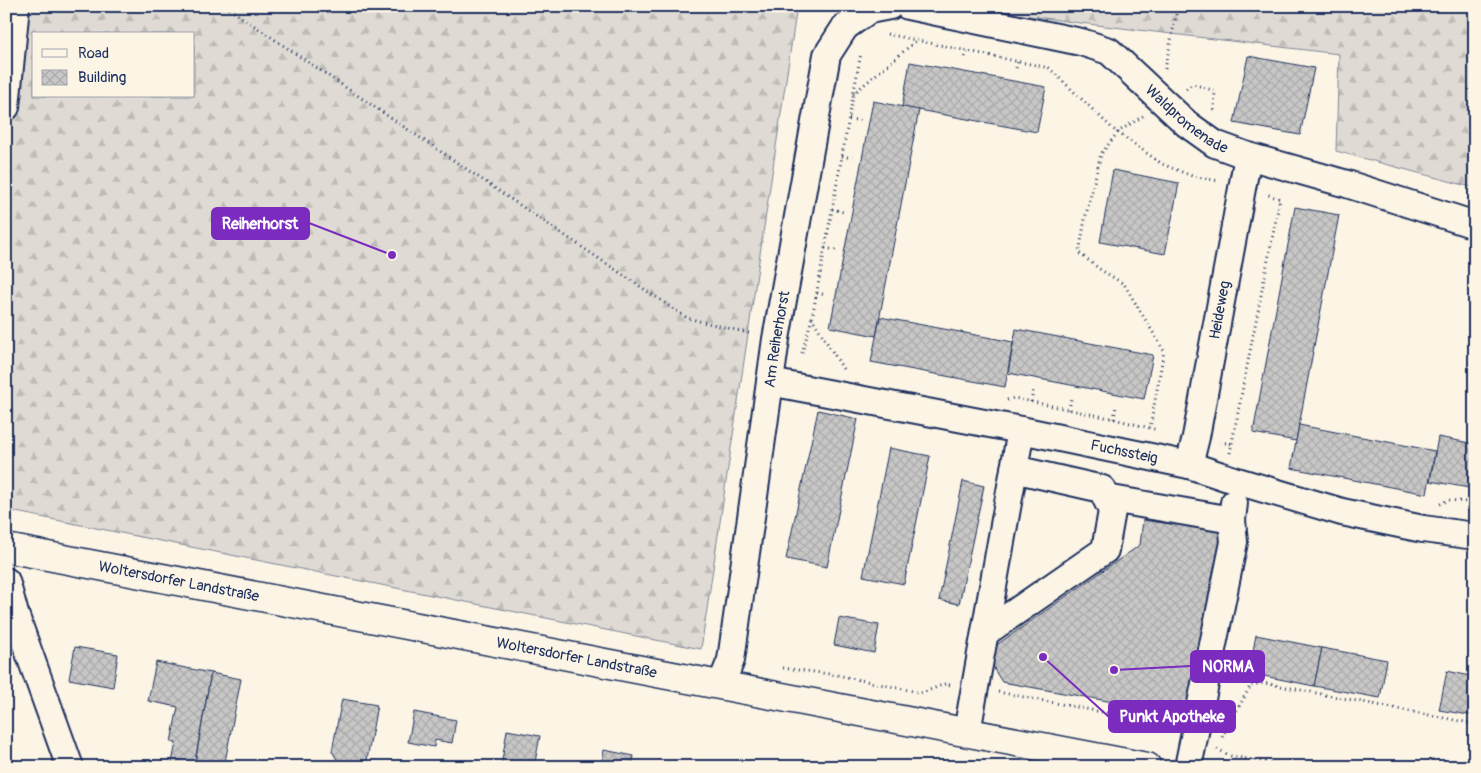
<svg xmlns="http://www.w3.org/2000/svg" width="1481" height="773" viewBox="0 0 1481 773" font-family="Pangolin,sans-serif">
<defs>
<pattern id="forest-firs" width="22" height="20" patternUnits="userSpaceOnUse" patternTransform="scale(1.25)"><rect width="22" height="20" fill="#dfdbd4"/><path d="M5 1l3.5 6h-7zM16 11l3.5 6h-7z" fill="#bfbcb8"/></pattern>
<pattern id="building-cross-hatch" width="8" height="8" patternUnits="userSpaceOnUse" patternTransform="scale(1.25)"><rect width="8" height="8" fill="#c8c7c6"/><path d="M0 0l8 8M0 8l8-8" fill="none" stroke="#ababac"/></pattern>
</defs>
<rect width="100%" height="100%" fill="#fcf5e5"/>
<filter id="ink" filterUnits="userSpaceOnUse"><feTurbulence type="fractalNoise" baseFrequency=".02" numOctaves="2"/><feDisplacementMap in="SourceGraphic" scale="10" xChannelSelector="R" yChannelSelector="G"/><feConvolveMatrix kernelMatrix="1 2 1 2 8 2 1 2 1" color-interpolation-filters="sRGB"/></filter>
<g filter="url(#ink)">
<g fill="url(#forest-firs)" stroke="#7d8599" fill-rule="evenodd">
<path d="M6,6H797L701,649L6,510ZM34,34H194V96H34Z"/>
<path d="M958,6H1475V188L1336,151L1339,54L1080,23Z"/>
</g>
<g fill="url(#building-cross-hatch)" stroke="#1b2f5e">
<path d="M1248,56L1314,68L1300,135L1234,123Z"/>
<path d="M910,62L1046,87L1037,132L902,107Z"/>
<path d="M873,101L919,110L876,336L830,327Z"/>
<path d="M1113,170L1179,183L1165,254L1100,242Z"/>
<path d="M1295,207L1339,215L1296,441L1253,433Z"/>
<path d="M880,317L1013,342L1005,387L871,362Z"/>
<path d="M1016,329L1153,355L1144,399L1008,373Z"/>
<path d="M818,410L858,419L827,567L786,559Z"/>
<path d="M1299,425L1435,451L1427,494L1291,468Z"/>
<path d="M1438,437L1475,444V489L1430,481Z"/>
<path d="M889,448L930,456L904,584L863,576Z"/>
<path d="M963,481L984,486L959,604L939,600Z"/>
<path d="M1179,516L1186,526L1222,532L1185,715L1002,682L995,671L991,658L998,644L1140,545L1143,520L1171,524Z"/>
<path d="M839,618L879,625L874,653L834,645Z"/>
<path d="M1256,635L1322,648L1314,686L1249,673Z"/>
<path d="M75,647L118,654L113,687L69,679Z"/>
<path d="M1322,648L1387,660L1380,698L1314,686Z"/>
<path d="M156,662L211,673L194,767H171L176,743L171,742L178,707L148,701Z"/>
<path d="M1447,671L1475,677V716L1439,710Z"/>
<path d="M211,673L241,679L224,767L195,763Z"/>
<path d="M342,699L377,705L367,760L357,766L339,763L332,751Z"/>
<path d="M414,712L456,720L452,743L435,740L434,747L408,742Z"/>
<path d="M507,730L540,736L534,767H501Z"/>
<path d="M604,750L634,756L632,767H601Z"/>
</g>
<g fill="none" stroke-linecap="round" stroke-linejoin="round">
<g stroke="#1b2f5e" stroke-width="30">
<g id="minor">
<path id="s1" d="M908,6L1081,42L1109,51L1187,124L1215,144L1248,156L1347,184L1475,225"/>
<path d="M6,107L16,6"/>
<path id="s2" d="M770,382L1021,430L1189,465L1237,481L1342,512L1423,529L1475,536"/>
<path id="s3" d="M1189,465L1196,437L1248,156"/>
<path d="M1106,498L1232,520L1234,503"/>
<path d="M6,581L15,614L70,767"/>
<path d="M985,633L1105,550L1112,511L1102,489L1014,469"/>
<path id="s4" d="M721,685L731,660L776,339L827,55L845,27L869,10L890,6"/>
<path d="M967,732L1021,430"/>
<path d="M1188,767L1234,542L1232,520"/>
</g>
</g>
<g stroke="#1b2f5e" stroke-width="31">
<g id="major">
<path id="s5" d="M6,548L1147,767"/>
</g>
</g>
<g stroke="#1b2f5e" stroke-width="3" stroke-dasharray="1 4" stroke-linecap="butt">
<path d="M225,6L687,318L752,334"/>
<path d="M887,34L1049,68L1113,129L1162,164L1192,176L1219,181"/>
<path d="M965,57L967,51"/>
<path d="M1016,68L1018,61"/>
<path d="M1165,69L1178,6"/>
<path d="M1186,89L1193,84L1215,91L1214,111"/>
<path d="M853,94L917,40"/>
<path d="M1143,116L1118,132L1101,154L1085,219L1079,253L1101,270L1124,284L1164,351L1150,428"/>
<path d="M849,119L861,121"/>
<path d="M842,156L852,158"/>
<path d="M832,209L843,212"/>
<path d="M825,248L836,250"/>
<path d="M817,293L826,295"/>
<path d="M802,353L812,318"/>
<path d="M843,369L812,318L861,53"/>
<path d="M1007,400L1014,398L1114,419L1158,430"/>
<path d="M1031,402L1033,391"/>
<path d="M1069,410L1071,398"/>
<path d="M1114,419L1116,406"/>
<path d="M1220,442L1232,444"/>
<path d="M1230,453L1280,199L1266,194"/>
<path d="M1440,504L1449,500L1475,503"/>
<path d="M783,668L837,675L922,693L945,684L950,685"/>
<path d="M998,692L1164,724L1171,727"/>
<path d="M1222,737L1251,685L1265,683L1475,724"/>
<path d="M1217,749L1231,756L1293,767"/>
</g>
<use href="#minor" stroke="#fcf5e5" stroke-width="26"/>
<use href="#major" stroke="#fcf5e5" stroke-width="28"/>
</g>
</g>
<g text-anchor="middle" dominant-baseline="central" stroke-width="5" stroke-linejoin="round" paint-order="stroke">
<g font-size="15" fill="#1b2f5e" stroke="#fcf5e5">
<text stroke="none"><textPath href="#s1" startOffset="310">Waldpromenade</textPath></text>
<text stroke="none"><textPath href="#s3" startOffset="158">Heideweg</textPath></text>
<text stroke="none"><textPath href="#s4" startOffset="351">Am Reiherhorst</textPath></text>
<text stroke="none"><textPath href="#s2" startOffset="361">Fuchssteig</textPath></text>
<text stroke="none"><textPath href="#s5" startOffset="176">Woltersdorfer Landstraße</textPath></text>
<text stroke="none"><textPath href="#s5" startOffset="581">Woltersdorfer Landstraße</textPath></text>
</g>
</g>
<path fill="none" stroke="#7b2cbf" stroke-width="2" d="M392 255L309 223M1114 670L1191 666M1043 657L1109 717"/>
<g fill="#7b2cbf" stroke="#fcf5e5" stroke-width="2">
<circle cx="392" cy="255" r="5"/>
<circle cx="1114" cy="670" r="5"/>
<circle cx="1043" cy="657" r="5"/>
</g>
<g fill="#7b2cbf" stroke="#7b2cbf" stroke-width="2">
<rect x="212" y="208" width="97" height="31" rx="5"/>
<rect x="1191" y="651" width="73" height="31" rx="5"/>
<rect x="1109" y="701" width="126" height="31" rx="5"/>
</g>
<g font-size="16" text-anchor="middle" font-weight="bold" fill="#fff">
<text x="260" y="229">Reiherhorst</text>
<text x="1228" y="672">NORMA</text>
<text x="1172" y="722">Punkt Apotheke</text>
</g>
<rect width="1481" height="773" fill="none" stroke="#fcf5e5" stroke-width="25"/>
<rect x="12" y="12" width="1456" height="748" fill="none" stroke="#1b2f5e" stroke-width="2" filter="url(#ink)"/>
<rect x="32" y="32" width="162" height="65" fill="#fcf5e5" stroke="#a2a6af"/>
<rect x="42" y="49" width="25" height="8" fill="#fcf5e5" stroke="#a2a6af"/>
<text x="78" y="58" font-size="15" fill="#1b2f5e">Road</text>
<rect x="42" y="70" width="25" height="15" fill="url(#building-cross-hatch)" stroke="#a2a6af"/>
<text x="78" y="82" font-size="15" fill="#1b2f5e">Building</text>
</svg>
